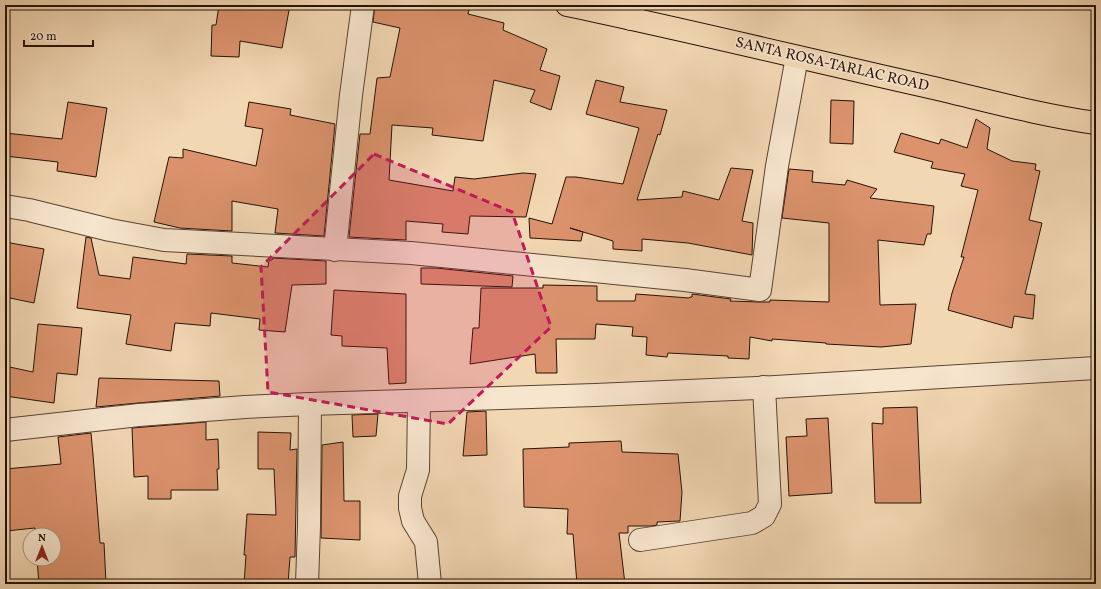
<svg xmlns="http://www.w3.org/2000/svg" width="1101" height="589" viewBox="0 0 1101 589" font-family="Vollkorn,serif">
<rect width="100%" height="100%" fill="#f2d7b3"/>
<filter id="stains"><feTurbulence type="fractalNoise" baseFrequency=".005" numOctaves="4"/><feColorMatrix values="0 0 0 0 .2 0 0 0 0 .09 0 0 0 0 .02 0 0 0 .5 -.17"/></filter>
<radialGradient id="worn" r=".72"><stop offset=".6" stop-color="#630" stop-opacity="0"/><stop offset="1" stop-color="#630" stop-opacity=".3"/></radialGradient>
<g fill="#dc936d" stroke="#251207">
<path d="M219,5H290L282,48L240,41L239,57L211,56L212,25H216Z"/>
<path d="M375,5H450L469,10L468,14L504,23L503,30L547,49L540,70L560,76L551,110L530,102L535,90L494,80L483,141L432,135L433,128L392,125L389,180L453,191L455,177L474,179L523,173L536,174L526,217L470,216L468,234L442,232L443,224L406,221V240L349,237L360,134H370L377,78L390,77L400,28L373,22Z"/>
<path d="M596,80L624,87L620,102L667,110L660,135L658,134L637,200L682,197L683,191L719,200L731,168L753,170L742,221L753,223L752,255L688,243L642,239V251L613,249V241L570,228L583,232L581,241L530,238L529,218L552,224L566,177H576L623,184L639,128L586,114Z"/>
<path d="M831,100L854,101L853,144L830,143Z"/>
<path d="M68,102L107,108L96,177L57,171L58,162L5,156V133L62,139Z"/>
<path d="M249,102L291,109L290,115L335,124L324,236L275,233L278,209L232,201V231L180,228L154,222L169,157L183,158V149L256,166L263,129L245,126Z"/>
<path d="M976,119L990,128L987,149L1012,161L1036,164L1035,170L1040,171L1029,220L1042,223L1025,294L1035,295L1033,319L1014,316L1012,328L948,310L952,293L964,257H961L978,190L961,186L965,174L931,168L933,162L894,152L901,133L939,144L941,139L967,148Z"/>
<path d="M789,169L813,171L812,182L845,185L847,180L877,189L870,198L934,206L931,234H927L924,245L878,240L880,305L916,304L911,344L881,347L826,344V343L772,339V341L750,337L749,359L728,358V356L668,353L667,357L646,355L647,337L632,336L633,327L596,324L595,339H556L557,373H536L535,354L470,364L473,328H479L481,288H543V285L597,286V301H635L636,294L689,298L690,297H692V294L731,299L730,301L758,302H770V300L829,302V223L782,218Z"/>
<path d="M86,237L91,238L99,275L130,279L133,257L186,264L187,254L232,256V263L268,267L269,260H272L273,258L326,261V284L292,285L285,332L259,330L260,319L211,313L210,326L175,323L171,351L126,344L131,315L77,308Z"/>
<path d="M5,242L44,249L34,303L5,297Z"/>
<path d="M421,268H436L513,276L512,287L421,284Z"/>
<path d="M334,290L406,294V383L389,384L387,348L342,346V336L331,335Z"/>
<path d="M38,324L82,328L77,375L57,373L54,403L5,396V366L33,372Z"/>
<path d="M99,378L219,381L220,396L138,403L96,407Z"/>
<path d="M917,407L921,503H875L872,423L883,424V408Z"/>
<path d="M486,411L487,455L463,456L467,412Z"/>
<path d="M378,414L376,436L353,437L352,415Z"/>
<path d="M828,418L832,493L789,496L786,437L807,436L806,419Z"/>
<path d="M206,422V440L218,439L219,469H217L218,490H171V499H148V476L134,477L132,428Z"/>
<path d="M258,432L291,433L290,450L297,449L295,557H290L288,584H244L246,555H244L247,514L276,515L274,469H258Z"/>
<path d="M91,433L93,455L100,543H104L106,583L39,584L37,559H54V535H36L35,528L6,531L5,516V469L61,464L58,437Z"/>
<path d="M621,441L622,452L678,454L682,492L680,521L657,522V525L651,526H628V533H619L625,584H577L573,534H567L568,509L524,507L523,449L569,447V443Z"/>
<path d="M343,442L344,501H360V540L321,538L322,445Z"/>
</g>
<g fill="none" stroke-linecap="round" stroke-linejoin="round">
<g stroke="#584332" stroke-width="24">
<g id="minor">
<path d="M631,19L634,5"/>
<path d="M5,206L29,210L110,230L164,240L411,253L685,280L760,290L777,166L797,57"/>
<path d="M335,250L351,95L363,5"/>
<path d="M419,401L418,470L410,496V508L413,521L426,542L430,584"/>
<path d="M640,540L752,523L764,516L770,504L764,387"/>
<path d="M307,584L309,526L310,404"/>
</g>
</g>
<g stroke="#584332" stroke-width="24">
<path id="tertiary" d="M5,430L139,415L245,407L310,404L595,395L757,388L1096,368"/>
</g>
<g stroke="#251207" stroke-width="24">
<path id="trunk" d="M567,5C687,30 805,59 925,86C982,99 1038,115 1096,123"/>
</g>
<use href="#minor" stroke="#f7e5ce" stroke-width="22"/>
<use href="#tertiary" stroke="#f7e5ce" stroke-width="22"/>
<use href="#trunk" stroke="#f2d7b3" stroke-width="22"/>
</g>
<path fill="#c2185b" fill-opacity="0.2" stroke="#c2185b" stroke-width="3" stroke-dasharray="8 5" stroke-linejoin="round" d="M374,154L512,212L551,327L448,424L268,392L261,267Z"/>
<g text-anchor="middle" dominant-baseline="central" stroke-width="3.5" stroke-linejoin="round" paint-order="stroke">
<g font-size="15" fill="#251207" stroke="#f7e5ce">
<text transform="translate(832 65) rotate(13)">SANTA ROSA-TARLAC ROAD</text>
</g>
</g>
<rect width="1101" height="589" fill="none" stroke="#f2d7b3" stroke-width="20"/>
<rect x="6" y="6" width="1089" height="577" fill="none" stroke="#251207" stroke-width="2"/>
<rect x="10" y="10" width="1081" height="569" fill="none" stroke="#251207"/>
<g transform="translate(42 547)"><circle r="19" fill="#f7e5ce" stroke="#a3917e"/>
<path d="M0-3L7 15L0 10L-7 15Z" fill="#8f2418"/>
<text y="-6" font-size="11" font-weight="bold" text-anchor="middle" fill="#251207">N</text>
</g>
<path d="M24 40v6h69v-6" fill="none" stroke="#251207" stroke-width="2"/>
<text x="30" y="40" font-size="12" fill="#251207" stroke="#f7e5ce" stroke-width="3" paint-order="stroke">20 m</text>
<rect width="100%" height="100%" filter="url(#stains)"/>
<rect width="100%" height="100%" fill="url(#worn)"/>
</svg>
